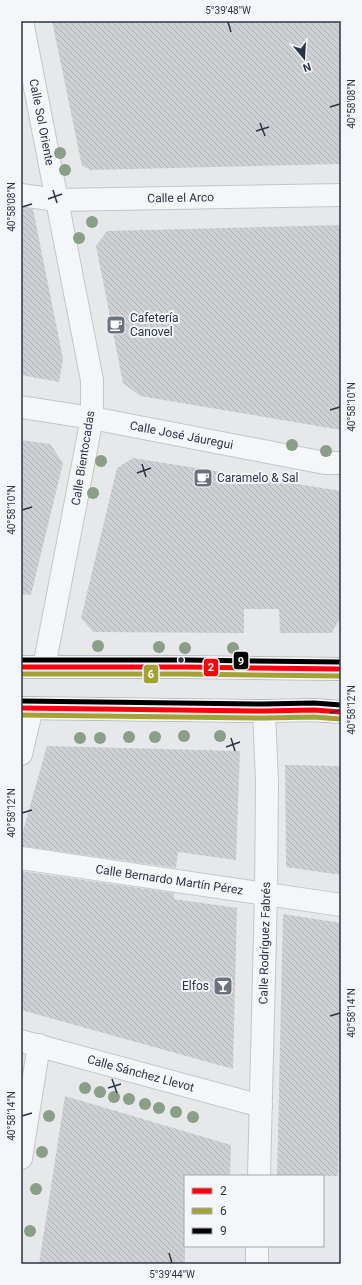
<svg xmlns="http://www.w3.org/2000/svg" width="362" height="1285" viewBox="0 0 362 1285" font-family="Roboto,sans-serif">
<defs>
<pattern id="building-back-hatch" width="6" height="6" patternUnits="userSpaceOnUse"><rect width="6" height="6" fill="#ced0d3"/><path d="M-1 5l2 2M0 0l6 6M5-1l2 2" fill="none" stroke="#b1b3b6"/></pattern>
</defs>
<rect width="100%" height="100%" fill="#e6e8ea"/>
<g fill="url(#building-back-hatch)">
<path d="M52,21H341V164L91,170L82,166Z"/>
<path d="M27,208L33,209L63,359L59,382L21,375V209Z"/>
<path d="M341,225V430L140,396L123,383L96,246L107,231Z"/>
<path d="M21,440L50,444L63,463L31,595L21,594Z"/>
<path d="M133,458L341,491V616L332,633H280L279,609H244V633L93,632L81,618L117,468Z"/>
<path d="M47,746L240,751L236,860L178,852L176,868L21,846V838Z"/>
<path d="M285,765L340,766L339,806L341,805V875L286,867Z"/>
<path d="M21,871L174,893V899L237,908L233,1069L21,1010Z"/>
<path d="M283,914L341,923V1081H340L338,1176H277Z"/>
<path d="M65,1096L231,1145L230,1176H185V1264H39Z"/>
</g>
<g fill="none" stroke-linecap="round" stroke-linejoin="round">
<g stroke="#c4c6c8" stroke-width="24">
<g id="pedestrian">
<path id="s1" d="M22,21L92,380V418L44,667"/>
<path id="s2" d="M21,195L57,200L341,195"/>
<path id="s3" d="M21,407L92,418L325,463H341"/>
</g>
</g>
<g stroke="#c4c6c8" stroke-width="24">
<g id="minor">
<path d="M21,754L32,708"/>
<path id="s4" d="M21,858L341,905"/>
<path id="s5" d="M21,1041L261,1106"/>
<path d="M21,1158L39,1045"/>
<path id="s6" d="M259,1176L266,894L267,782L264,711"/>
<path d="M257,1264V1246"/>
</g>
</g>
<g stroke="#b8bbbf" stroke-width="24">
<g id="trunk">
<path d="M21,667H185L341,669"/>
<path d="M21,708L264,711L314,710L341,712"/>
</g>
</g>
<use href="#pedestrian" stroke="#f5f6f7" stroke-width="22"/>
<use href="#minor" stroke="#f5f6f7" stroke-width="22"/>
<use href="#trunk" stroke="#f8f8f8" stroke-width="22"/>
<g stroke="#f4f6f9" stroke-width="8">
<g id="bus-1">
<path d="M21,667H185L341,669"/>
<path d="M21,708L264,711L314,710L341,712"/>
</g>
</g>
<g stroke="#f4f6f9" stroke-width="8">
<g id="bus-2">
<path d="M21,674H185L341,676"/>
<path d="M21,715L264,718L314,717L340,719"/>
</g>
</g>
<g stroke="#f4f6f9" stroke-width="8">
<g id="bus-3">
<path d="M21,660H185L341,662"/>
<path d="M21,701L264,704L314,703L341,705"/>
</g>
</g>
<use href="#bus-1" stroke="#ff000d" stroke-width="5"/>
<use href="#bus-2" stroke="#a4a137" stroke-width="5"/>
<use href="#bus-3" stroke="#000" stroke-width="5"/>
</g>
<g fill="#8a9e88">
<circle cx="60" cy="153" r="6"/>
<circle cx="65" cy="170" r="6"/>
<circle cx="92" cy="222" r="6"/>
<circle cx="79" cy="238" r="6"/>
<circle cx="292" cy="445" r="6"/>
<circle cx="326" cy="451" r="6"/>
<circle cx="101" cy="461" r="6"/>
<circle cx="93" cy="493" r="6"/>
<circle cx="98" cy="646" r="6"/>
<circle cx="159" cy="647" r="6"/>
<circle cx="185" cy="648" r="6"/>
<circle cx="233" cy="648" r="6"/>
<circle cx="184" cy="736" r="6"/>
<circle cx="220" cy="736" r="6"/>
<circle cx="129" cy="737" r="6"/>
<circle cx="155" cy="737" r="6"/>
<circle cx="80" cy="738" r="6"/>
<circle cx="100" cy="738" r="6"/>
<circle cx="85" cy="1088" r="6"/>
<circle cx="100" cy="1092" r="6"/>
<circle cx="114" cy="1097" r="6"/>
<circle cx="129" cy="1099" r="6"/>
<circle cx="145" cy="1104" r="6"/>
<circle cx="159" cy="1108" r="6"/>
<circle cx="176" cy="1112" r="6"/>
<circle cx="49" cy="1116" r="6"/>
<circle cx="193" cy="1117" r="6"/>
<circle cx="42" cy="1152" r="6"/>
<circle cx="36" cy="1189" r="6"/>
<circle cx="30" cy="1231" r="6"/>
</g>
<path fill="none" stroke="#2b3445" stroke-width="1.5" d="M228,22L231,32M330,107L340,104M260,123L265,136M256,131L269,127M53,190L57,203M48,199L62,194M22,207L32,204M330,410L340,407M142,464L146,477M137,473L151,468M22,510L32,507M330,713L340,710M231,738L235,751M226,747L240,742M22,813L32,810M330,1016L340,1013M112,1079L117,1093M108,1088L121,1084M22,1116L32,1113M169,1253L172,1263"/>
<defs>
<g id="cafe-square" transform="scale(1)"><rect x="-9" y="-9" width="18" height="18" rx="4" fill="#6c737f" stroke="#f4f6f9"/><path d="M-5.5-4.5H6V0H3Q3 3.5 0 3.5H-2.5Q-5.5 3.5-5.5 0ZM3-3.2v2h1.7v-2ZM-6 4.5H4V6H-6Z" fill="#fff"/></g>
<g id="bar-square" transform="scale(1)"><rect x="-9" y="-9" width="18" height="18" rx="4" fill="#6c737f" stroke="#f4f6f9"/><path d="M-6-5H6L.8 .8V4.5H3.5V6h-7V4.5H-.8V.8Z" fill="#fff"/></g>
</defs>
<g fill-rule="evenodd">
<use href="#cafe-square" x="116" y="325"/>
<use href="#cafe-square" x="203" y="478"/>
<use href="#bar-square" x="223" y="986"/>
</g>
<circle fill="#2b3445" stroke="#f4f6f9" stroke-width="1.5" cx="181" cy="660" r="3.5"/>
<g text-anchor="middle" dominant-baseline="central" stroke-width="4" stroke-linejoin="round" paint-order="stroke">
<g font-size="12" fill="#2b3445" stroke="#f4f6f9">
<text stroke="none"><textPath href="#s1" startOffset="103">Calle Sol Oriente</textPath></text>
<text stroke="none"><textPath href="#s2" startOffset="160">Calle el Arco</textPath></text>
<text stroke="none"><textPath href="#s3" startOffset="163">Calle José Jáuregui</textPath></text>
<text transform="translate(83 458) rotate(-81)">Calle Bientocadas</text>
<text stroke="none"><textPath href="#s4" startOffset="150">Calle Bernardo Martín Pérez</textPath></text>
<text stroke="none"><textPath href="#s6" startOffset="233">Calle Rodríguez Fabrés</textPath></text>
<text stroke="none"><textPath href="#s5" startOffset="124">Calle Sánchez Llevot</textPath></text>
</g>
<g font-size="12" fill="#2b3445" stroke="#f4f6f9" text-anchor="start">
<text x="130" y="318">Cafetería<tspan x="130" dy="14">Canovel</tspan></text>
<text x="217" y="478">Caramelo &amp; Sal</text>
<text x="209" y="986" text-anchor="end">Elfos</text>
</g>
</g>
<g stroke="#f4f6f9" stroke-width="1.5">
<rect x="233" y="651" width="16" height="19" rx="4" fill="#000"/>
<rect x="203" y="658" width="16" height="19" rx="4" fill="#ff000d"/>
<rect x="143" y="664" width="16" height="20" rx="4" fill="#a4a137"/>
</g>
<g font-size="11" text-anchor="middle" font-weight="bold" fill="#fff">
<text x="241" y="665">9</text>
<text x="211" y="671">2</text>
<text x="151" y="678">6</text>
</g>
<rect width="362" height="1285" fill="none" stroke="#f4f6f9" stroke-width="44"/>
<rect x="184" y="1175" width="140" height="72" fill="#f4f6f9" stroke="#a4a8b1"/>
<rect x="192" y="1188" width="20" height="6" fill="#ff000d" stroke="#a4a8b1"/>
<text x="220" y="1195" font-size="12" fill="#2b3445">2</text>
<rect x="192" y="1208" width="20" height="6" fill="#a4a137" stroke="#a4a8b1"/>
<text x="220" y="1215" font-size="12" fill="#2b3445">6</text>
<rect x="192" y="1228" width="20" height="6" fill="#000000" stroke="#a4a8b1"/>
<text x="220" y="1235" font-size="12" fill="#2b3445">9</text>
<g transform="translate(304 58) rotate(162)" stroke="#f4f6f9" stroke-width="3" paint-order="stroke">
<path d="M0-3L7 15L0 10L-7 15Z" fill="#2b3445"/>
<text y="-6" font-size="11" font-weight="bold" text-anchor="middle" fill="#2b3445">N</text>
</g>
<rect x="22" y="22" width="318" height="1241" fill="none" stroke="#2b3445" stroke-width="1.5"/>
<g font-size="10" text-anchor="middle" fill="#2b3445">
<text x="228" y="14">5°39'48"W</text>
<text transform="translate(351 104) rotate(-90)" y="4">40°58'08"N</text>
<text transform="translate(11 207) rotate(-90)" y="4">40°58'08"N</text>
<text transform="translate(351 407) rotate(-90)" y="4">40°58'10"N</text>
<text transform="translate(11 510) rotate(-90)" y="4">40°58'10"N</text>
<text transform="translate(351 710) rotate(-90)" y="4">40°58'12"N</text>
<text transform="translate(11 813) rotate(-90)" y="4">40°58'12"N</text>
<text transform="translate(351 1013) rotate(-90)" y="4">40°58'14"N</text>
<text transform="translate(11 1116) rotate(-90)" y="4">40°58'14"N</text>
<text x="172" y="1278">5°39'44"W</text>
</g>
</svg>
